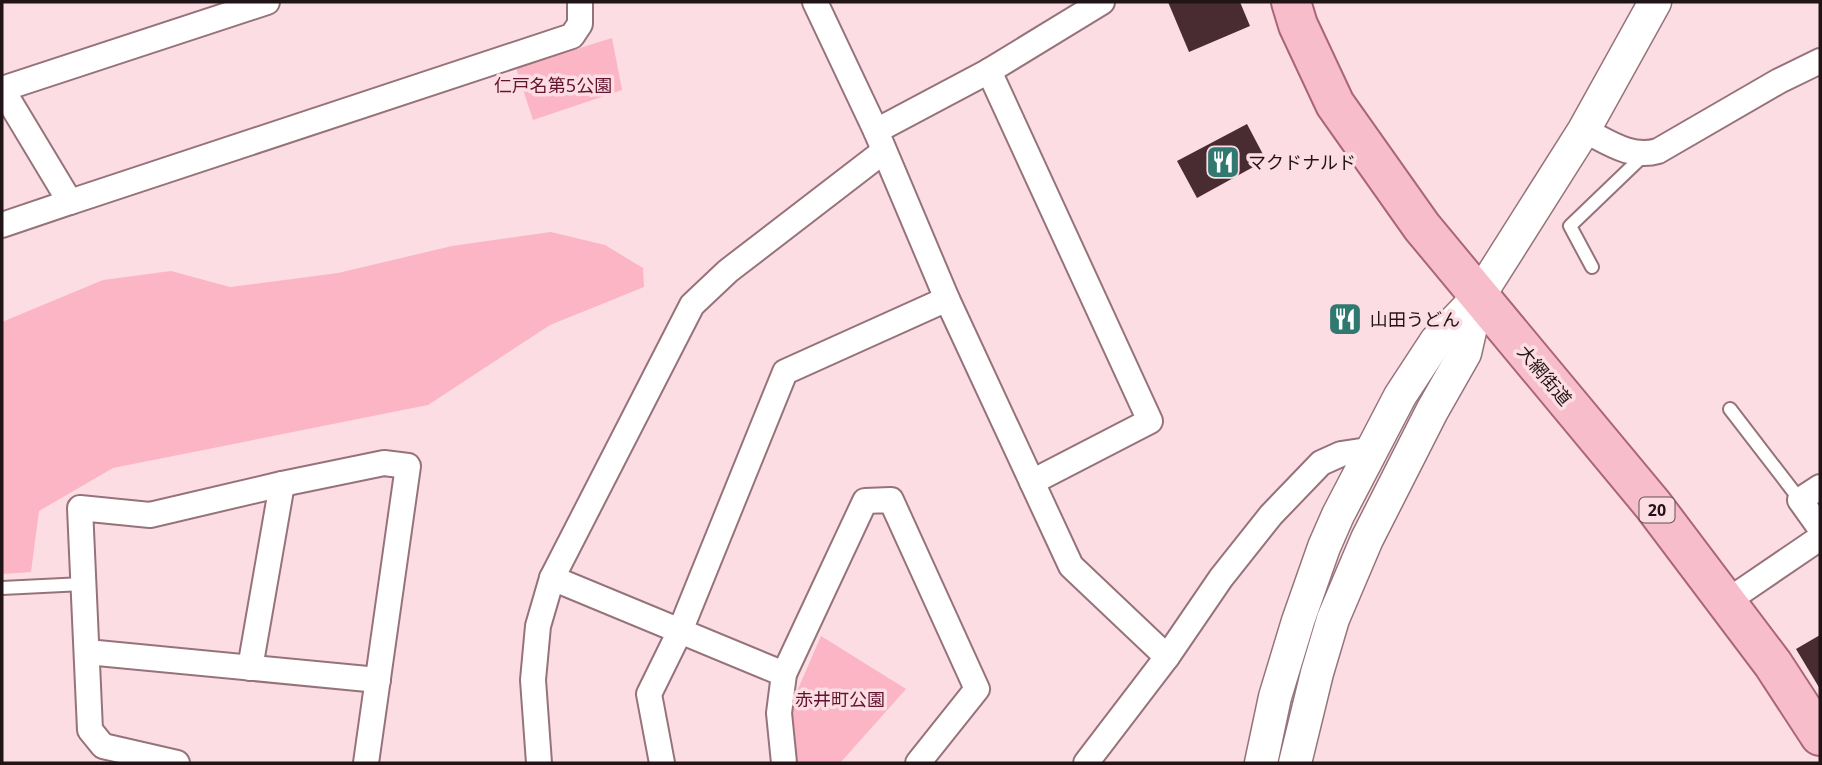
<svg xmlns="http://www.w3.org/2000/svg" width="1822" height="765" viewBox="0 0 1822 765" font-family="'Noto Sans','Noto Sans JP',sans-serif">
<rect width="100%" height="100%" fill="#fcdde3"/>
<g fill="#fbb5c4">
<path d="M612,38L622,90L533,120L516,68Z"/>
<path d="M551,232L605,245L643,268L644,287L550,325L428,405L113,468L39,511L31,572L2,574V322L103,280L171,271L230,287L338,273L452,246Z"/>
<path d="M821,636L906,689L840,763H798L788,712Z"/>
</g>
<g fill="#492c32">
<path d="M1168,2H1240L1250,26L1189,52Z"/>
<path d="M1247,124L1266,160L1197,198L1177,161Z"/>
<path d="M1820,635V689L1796,649Z"/>
</g>
<g fill="none" stroke-linecap="round" stroke-linejoin="round">
<g stroke="#96737a" stroke-width="16">
<g id="service">
<path d="M1592,267L1570,226L1644,155"/>
<path d="M1730,409L1800,500"/>
<path d="M2,588L83,584"/>
</g>
</g>
<g stroke="#96737a" stroke-width="28">
<g id="minor">
<path d="M815,2L876,131L947,299L1071,566L1167,657"/>
<path d="M989,71L1150,421L1032,482"/>
<path d="M2,89L70,202L572,36L580,24V2"/>
<path d="M2,89L267,2"/>
<path d="M1584,130C1608,142 1631,159 1658,151L1779,81L1820,61"/>
<path d="M876,131L989,71L1102,2"/>
<path d="M2,225L70,202"/>
<path d="M1820,487L1800,500L1820,528"/>
<path d="M552,578L784,674"/>
<path d="M1726,602L1820,538"/>
<path d="M87,652L378,680"/>
<path d="M250,668L282,484"/>
<path d="M177,763L103,746L90,730L80,508L150,515L282,484L384,463L408,466L366,763"/>
<path d="M539,763L533,680L538,626L552,578L692,305L728,271L884,151"/>
<path d="M662,763L649,694L680,631L785,372L947,299"/>
<path d="M784,763L779,713L784,674L865,501L891,500L977,689L918,763"/>
<path d="M1086,763L1167,657L1221,578L1271,515L1321,463L1341,454L1374,449"/>
</g>
</g>
<g stroke="#96737a" stroke-width="35">
<g id="tertiary">
<path d="M1261,763L1275,697L1298,621L1324,547L1338,515L1400,396L1436,341L1479,296L1584,130L1655,2"/>
<path d="M1295,763L1317,673L1333,619L1367,539L1432,411L1465,353L1478,297"/>
</g>
</g>
<g stroke="#aa6576" stroke-width="42">
<path id="primary" d="M1291,2L1298,25L1335,104L1422,227L1653,505L1773,664L1820,736"/>
</g>
<use href="#service" stroke="#fff" stroke-width="12"/>
<use href="#minor" stroke="#fff" stroke-width="24"/>
<use href="#tertiary" stroke="#fff" stroke-width="32"/>
<use href="#primary" stroke="#f8bdcb" stroke-width="38"/>
</g>
<defs>
<g id="restaurant-square" transform="scale(1.75)"><rect x="-9" y="-9" width="18" height="18" rx="4" fill="#317870" stroke="#fcdde3"/><path d="M-5-6h1v4h1v-4h1v4h1v-4h1v5L-1.5 .5V6h-2V.5L-5-1ZM5-6V6H3V1.5H1.5Q1.5-4 5-6Z" fill="#fff"/></g>
</defs>
<g fill-rule="evenodd">
<use href="#restaurant-square" x="1223" y="162"/>
<use href="#restaurant-square" x="1345" y="319"/>
</g>
<g text-anchor="middle" dominant-baseline="central" stroke-width="7" stroke-linejoin="round" paint-order="stroke">
<rect fill="#fcdde3" stroke="#635054" stroke-width="2" x="1639.5" y="497.5" width="35" height="25" rx="5"/>
<g font-size="16" font-weight="bold" fill="#211417">
<text x="1657" y="510">20</text>
</g>
<g font-size="18" fill="#61132f" stroke="#fcdde3">
<text x="553" y="85">仁戸名第5公園</text>
<text x="840" y="699">赤井町公園</text>
</g>
<g font-size="18" fill="#211417" stroke="#fcdde3" text-anchor="start">
<text x="1248" y="162">マクドナルド</text>
<text x="1370" y="319">山田うどん</text>
</g>
<g font-size="18" fill="#211417" stroke="#fcdde3">
<text transform="translate(1545 375) rotate(50)">大網街道</text>
</g>
</g>
<rect width="1822" height="765" fill="none" stroke="#211417" stroke-width="7"/>
</svg>
